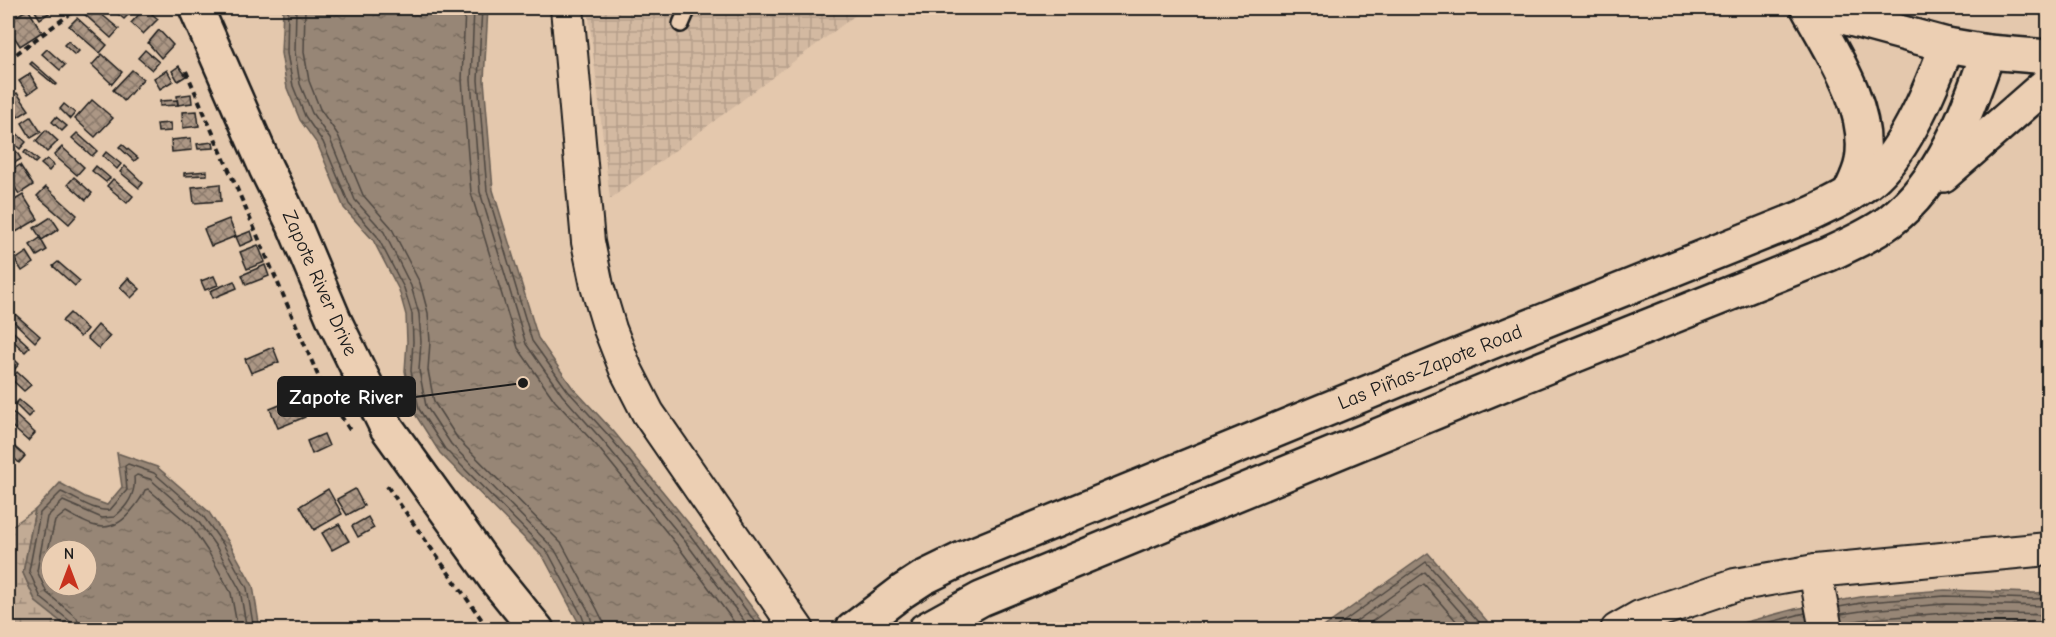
<svg xmlns="http://www.w3.org/2000/svg" width="2056" height="637" viewBox="0 0 2056 637" font-family="'Comic Neue',sans-serif">
<defs>
<pattern id="industrial-grid" width="8" height="8" patternUnits="userSpaceOnUse" patternTransform="scale(1.5)"><rect width="8" height="8" fill="#d3b9a1"/><path d="M0 4h8M4 0v8" fill="none" stroke="#b59e8a"/></pattern>
<pattern id="wetland-marsh" width="20" height="14" patternUnits="userSpaceOnUse" patternTransform="scale(1.5)"><rect width="20" height="14" fill="#c2ab95"/><path d="M1 5h8M5 5V1M11 12h8M15 12V8" fill="none" stroke="#9d8a79"/></pattern>
<pattern id="water-ripples" width="26" height="14" patternUnits="userSpaceOnUse" patternTransform="scale(1.5)"><rect width="26" height="14" fill="#978676"/><path d="M2 4q2-2 4 0t4 0M15 11q2-2 4 0t4 0" fill="none" stroke="#7a6d60"/></pattern>
<pattern id="building-cross-hatch" width="8" height="8" patternUnits="userSpaceOnUse" patternTransform="scale(1.5)"><rect width="8" height="8" fill="#ac9785"/><path d="M0 0l8 8M0 8l8-8" fill="none" stroke="#8b7a6c"/></pattern>
</defs>
<rect width="100%" height="100%" fill="#e4c8ad"/>
<filter id="ink" filterUnits="userSpaceOnUse"><feTurbulence type="fractalNoise" baseFrequency=".0167" numOctaves="2"/><feDisplacementMap in="SourceGraphic" scale="12" xChannelSelector="R" yChannelSelector="G"/><feConvolveMatrix kernelMatrix="1 2 1 2 8 2 1 2 1" color-interpolation-filters="sRGB"/></filter>
<g filter="url(#ink)">
<path fill="url(#industrial-grid)" d="M588,8H865L610,199Z"/>
<path fill="url(#wetland-marsh)" stroke="#6f6458" stroke-width="1.5" d="M35,510L23,573L36,602L70,629H8V529Z"/>
<g fill="url(#water-ripples)" stroke="#665c52" stroke-width="1.5" fill-rule="evenodd">
<path d="M283,8H488L484,80L493,190L538,338L572,387L614,432L695,531L768,629H582L544,558L440,453L413,411L405,371L407,342L406,315L399,290L373,240L344,208L318,145L300,120L287,88L281,53Z"/>
<path d="M117,453L157,467L208,511L228,541L253,586L260,629H70L36,602L23,573L35,510L60,483L85,497L107,505L122,487ZM51,550H87V586H51Z"/>
<path d="M1428,553L1494,629H1321Z"/>
<path d="M1945,590L2035,593L2048,592V629L1716,630L1795,609L1866,596Z"/>
</g>
<g fill="none" stroke-linecap="round" stroke-linejoin="round">
<g stroke="#4d4640" stroke-width="1.5">
<path d="M288,8L287,53L293,86L305,116L323,142L349,204L377,236L404,288L412,314L413,342L411,371L419,409L445,449L549,554L582,616L587,630"/>
<path d="M296,8L295,52L300,84L312,113L330,139L355,200L384,232L411,286L419,314L421,342L419,370L426,406L451,444L555,550L589,612L594,630"/>
<path d="M305,8L304,52L309,81L320,109L338,135L363,195L391,227L420,283L428,313L430,342L428,370L434,402L458,439L562,544L597,609L603,621V630"/>
<path d="M465,8L462,80L471,193L518,348L555,401L597,446L677,545L740,630"/>
<path d="M474,8L471,80L480,192L526,344L562,395L603,441L684,540L751,630"/>
<path d="M482,8L478,80L487,191L532,341L568,391L609,436L690,535L761,630"/>
<path d="M51,580L46,569L49,546L55,521L66,512C92,527 111,537 132,510C137,504 142,498 145,490L148,489L191,526L209,553L231,593L238,630"/>
<path d="M1839,607L1867,602L1945,596L2034,599L2048,598"/>
<path d="M1841,614L1868,610L1945,604L2048,606"/>
<path d="M1842,623L1869,619L1945,613L2048,615"/>
<path d="M73,630L71,622L41,598L29,571L40,513L61,492C76,498 94,512 110,510L127,490L125,466L128,464L154,473L203,516L223,544L247,588L254,630"/>
<path d="M80,630L77,618L47,593L37,571L47,517L63,501L102,518L114,517C127,507 136,494 134,477L137,475L150,479L198,521L217,548L240,590L247,630"/>
<path d="M1332,630L1426,562L1486,630"/>
<path d="M1344,630L1425,572L1476,630"/>
<path d="M1360,630L1424,584L1464,630"/>
<path d="M1740,630L1805,613"/>
</g>
</g>
<g fill="url(#building-cross-hatch)" stroke="#1c1c1c" stroke-width="1.5">
<path d="M33,8H57L40,19Z"/>
<path d="M88,8H94L119,29L111,38L83,13Z"/>
<path d="M111,8H123L130,13L124,19Z"/>
<path d="M145,8L158,19L143,34L131,23Z"/>
<path d="M28,9L42,32L20,46L8,27V21Z"/>
<path d="M77,18L107,45L100,53L69,26Z"/>
<path d="M159,30L173,45L161,58L148,43Z"/>
<path d="M68,41L79,51L75,55L64,45Z"/>
<path d="M47,49L65,65L60,70L42,54Z"/>
<path d="M145,50L159,62L152,70L138,58Z"/>
<path d="M102,54L122,72L112,84L92,65Z"/>
<path d="M32,62L57,84L55,85L30,64Z"/>
<path d="M179,66L186,76L178,81L172,71Z"/>
<path d="M132,70L143,79L124,101L113,90Z"/>
<path d="M167,70L173,81L160,89L154,78Z"/>
<path d="M30,74L38,87L28,94L19,81Z"/>
<path d="M17,93L29,110L18,117L8,101V99Z"/>
<path d="M191,94L192,103L178,105L177,96Z"/>
<path d="M92,100L113,118L95,137L75,119Z"/>
<path d="M177,100L178,105L160,106V101Z"/>
<path d="M64,104L75,113L70,119L60,109Z"/>
<path d="M197,111L199,126L183,128L182,112Z"/>
<path d="M31,117L41,132L31,138L22,123Z"/>
<path d="M56,117L67,126L62,131L52,122Z"/>
<path d="M170,123L171,131L158,132L157,124Z"/>
<path d="M13,130L26,142L20,149L8,138Z"/>
<path d="M46,130L58,141L47,152L36,141Z"/>
<path d="M77,133L97,151L92,156L72,138Z"/>
<path d="M8,138L21,159L8,167Z"/>
<path d="M191,138L192,150L172,152L171,140Z"/>
<path d="M213,142L214,148L198,149L197,144Z"/>
<path d="M122,144L138,158L134,161L119,147Z"/>
<path d="M62,147L84,167L77,175L54,155Z"/>
<path d="M26,150L38,160L35,163L24,153Z"/>
<path d="M106,152L121,164L117,169L103,156Z"/>
<path d="M47,159L54,165L49,171L41,164Z"/>
<path d="M20,165L33,185L19,194L8,177V173Z"/>
<path d="M96,166L110,178L106,182L92,171Z"/>
<path d="M125,166L143,183L139,188L120,172Z"/>
<path d="M207,171V175L184,176V173Z"/>
<path d="M74,177L92,193L86,200L68,184Z"/>
<path d="M113,179L133,196L127,203L107,186Z"/>
<path d="M220,184L221,201L194,203L192,187Z"/>
<path d="M46,187L77,215L69,224L37,196Z"/>
<path d="M23,195L38,219L16,232L8,219V204Z"/>
<path d="M51,217L59,229L42,240L34,228Z"/>
<path d="M229,219L236,236L211,246L204,229Z"/>
<path d="M251,231L254,240L240,246L236,237Z"/>
<path d="M40,238L47,250L37,256L30,245Z"/>
<path d="M258,245L265,262L247,269L240,252Z"/>
<path d="M27,252L34,263L22,271L15,260Z"/>
<path d="M58,262L80,281L75,286L53,266Z"/>
<path d="M265,265L269,276L246,285L242,275Z"/>
<path d="M214,276L218,285L205,290L201,281Z"/>
<path d="M128,278L140,289L131,298L120,287Z"/>
<path d="M234,281L237,288L213,298L210,291Z"/>
<path d="M70,313L87,329L80,337L62,321Z"/>
<path d="M15,314L40,336L35,342L11,319Z"/>
<path d="M98,325L110,336L99,349L87,338Z"/>
<path d="M8,327L30,347L25,352L8,336Z"/>
<path d="M273,347L279,362L251,373L245,359Z"/>
<path d="M8,353L19,364L8,377Z"/>
<path d="M17,372L31,385L24,391L11,379Z"/>
<path d="M297,398L305,417L278,428L270,409Z"/>
<path d="M19,400L33,412L28,417L15,404Z"/>
<path d="M12,412L35,433L28,441L8,423V417Z"/>
<path d="M324,434L329,446L312,454L307,441Z"/>
<path d="M8,441L25,456L19,463L8,452Z"/>
<path d="M328,489L342,514L314,530L300,506Z"/>
<path d="M355,489L364,506L347,515L337,499Z"/>
<path d="M368,517L374,528L358,537L352,526Z"/>
<path d="M339,524L349,541L332,550L322,533Z"/>
</g>
<g fill="none" stroke-linecap="round" stroke-linejoin="round">
<g stroke="#1c1c1c" stroke-width="20">
<path id="service" d="M681,24L688,8"/>
</g>
<g stroke="#1c1c1c" stroke-width="36">
<g id="minor">
<path d="M567,8L588,242L597,286L610,329L626,370L648,413L798,630"/>
<path d="M1815,571L1826,630"/>
<path d="M1617,630L1640,617L1735,585L1815,571L2048,549"/>
</g>
</g>
<g stroke="#1c1c1c" stroke-width="38">
<path id="tertiary" d="M196,8L266,168L294,225L335,322L387,428L494,577L537,630"/>
</g>
<g stroke="#1c1c1c" stroke-width="38">
<g id="secondary">
<path d="M1808,8C1832,52 1871,108 1862,161C1860,173 1854,184 1849,195"/>
<path d="M1810,8L1947,45L1988,52L2048,57"/>
<path d="M1943,175L2048,83"/>
<path d="M852,630L903,591L923,578L962,559L1491,342L1811,214C1830,205 1850,196 1867,183C1903,157 1932,86 1947,45"/>
<path d="M925,630L981,599L1508,382L1829,254C1850,244 1871,235 1890,221C1943,180 1967,113 1988,52"/>
</g>
</g>
<g stroke="#1c1c1c" stroke-width="4" stroke-dasharray="6 4.5" stroke-linecap="butt">
<path d="M8,60L78,8"/>
<path d="M186,71L323,387L351,432"/>
<path d="M387,486L489,630"/>
</g>
<use href="#service" stroke="#eccfb3" stroke-width="15"/>
<use href="#minor" stroke="#eccfb3" stroke-width="32"/>
<use href="#tertiary" stroke="#eccfb3" stroke-width="33"/>
<use href="#secondary" stroke="#eccfb3" stroke-width="33"/>
</g>
</g>
<g text-anchor="middle" dominant-baseline="central" stroke-width="6" stroke-linejoin="round" paint-order="stroke">
<g font-size="20" fill="#1c1c1c" stroke="#eccfb3">
<text transform="translate(320 283) rotate(66)">Zapote River Drive</text>
<text transform="translate(1430 367) rotate(-22)">Las Piñas-Zapote Road</text>
</g>
</g>
<path fill="none" stroke="#1c1c1c" stroke-width="2" d="M523 383L415 397"/>
<circle fill="#1c1c1c" stroke="#eccfb3" stroke-width="2" cx="523" cy="383" r="6"/>
<rect fill="#1c1c1c" stroke="#1c1c1c" stroke-width="2" x="278" y="377" width="137" height="39" rx="6"/>
<g font-size="21" text-anchor="middle" font-weight="bold" fill="#fff">
<text x="346" y="404">Zapote River</text>
</g>
<rect width="2056" height="637" fill="none" stroke="#eccfb3" stroke-width="30"/>
<rect x="15" y="15" width="2026" height="607" fill="none" stroke="#1c1c1c" stroke-width="2" filter="url(#ink)"/>
<g transform="translate(69 568)"><circle r="28" fill="#eccfb3" stroke="#998777" stroke-width="1.5"/>
<path d="M0-4.5L10 22L0 15L-10 22Z" fill="#c8321e"/>
<text y="-9" font-size="16" font-weight="bold" text-anchor="middle" fill="#1c1c1c">N</text>
</g>
</svg>
